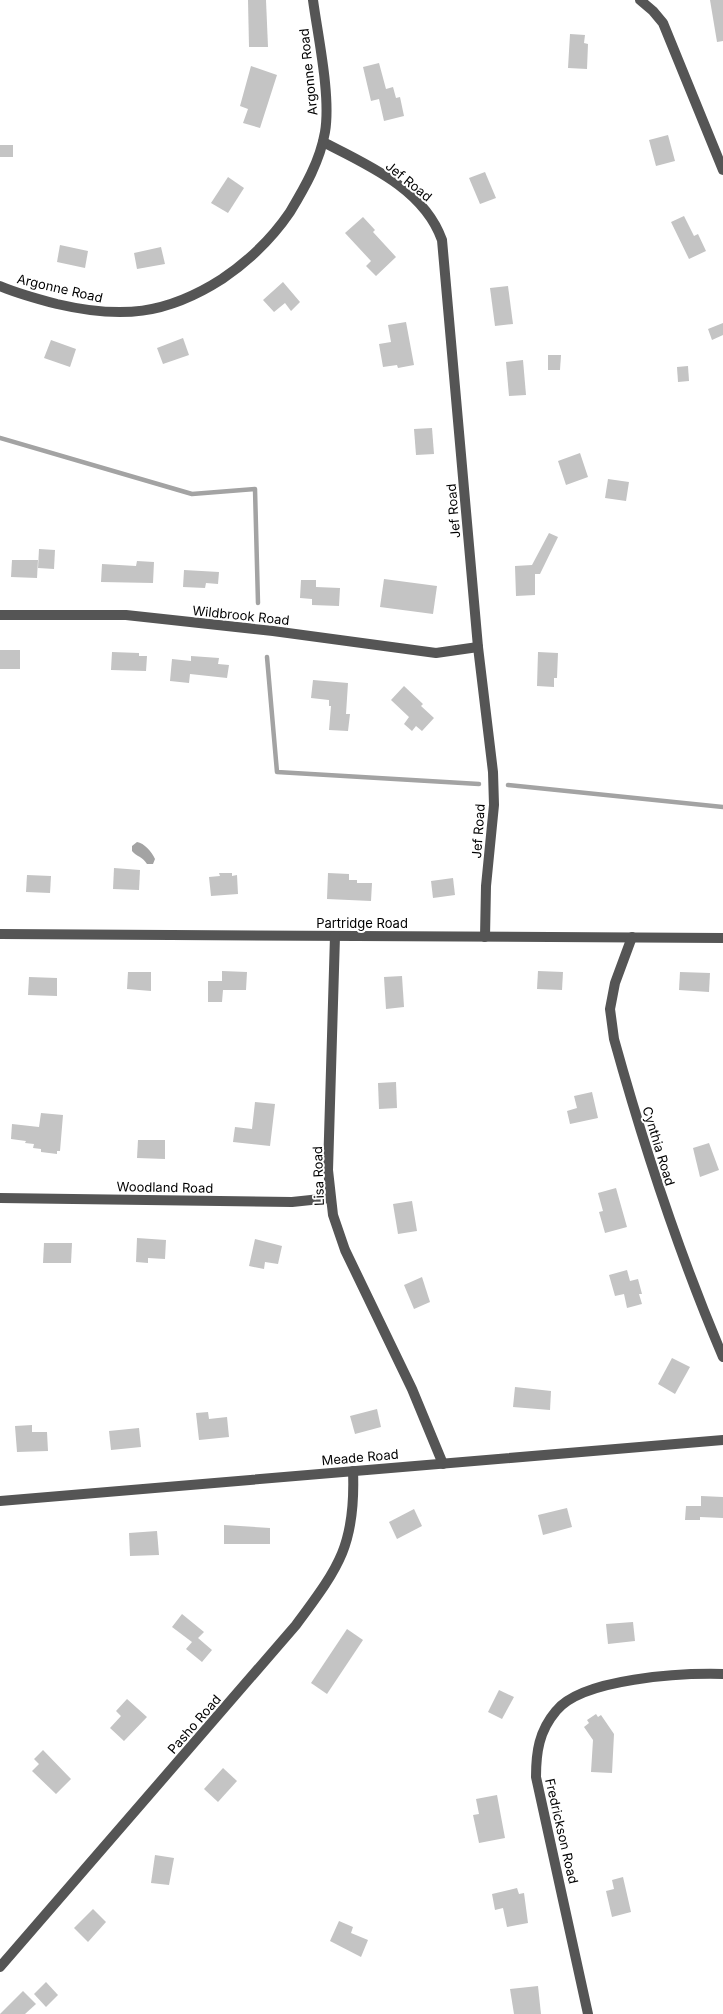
<svg xmlns="http://www.w3.org/2000/svg" width="723" height="2014" viewBox="0 0 723 2014" font-family="Inter,sans-serif">
<rect width="100%" height="100%" fill="#fff"/>
<path fill="#a3a3a3" d="M137,842C144,843 152,852 155,859L153,864H147C142,856 137,857 132,851V846Z"/>
<g fill="none" stroke-linecap="round" stroke-linejoin="round">
<g stroke="#a3a3a3" stroke-width="4.5">
<path d="M0,438L192,494L255,489L258,603"/>
<path d="M267,657L277,772L479,784"/>
<path d="M508,785L723,807"/>
</g>
</g>
<g fill="#c4c4c4">
<path d="M248,0H266L268,47H249Z"/>
<path d="M710,0H723V41L717,42Z"/>
<path d="M570,34L585,35L584,43L588,44L587,69L568,68Z"/>
<path d="M379,63L386,89L393,87L396,98L400,97L404,116L384,121L379,99L371,101L363,67Z"/>
<path d="M251,66L277,75L260,128L243,123L248,109L240,106Z"/>
<path d="M668,135L675,161L656,166L649,140Z"/>
<rect x="0" y="145" width="13" height="12"/>
<path d="M485,172L496,198L480,204L469,178Z"/>
<path d="M228,177L244,188L228,213L211,203Z"/>
<path d="M684,216L694,236L698,234L706,251L689,259L671,222Z"/>
<path d="M363,217L375,230L373,232L396,257L376,276L366,266L371,261L345,233Z"/>
<path d="M60,245L88,251L85,268L57,262Z"/>
<path d="M161,247L165,264L137,269L134,253Z"/>
<path d="M283,282L300,302L291,311L285,303L274,312L263,300Z"/>
<path d="M508,286L513,324L495,326L490,288Z"/>
<path d="M406,322L414,365L398,368L397,365L383,367L379,344L391,342L388,325Z"/>
<path d="M723,323V335L712,340L708,329Z"/>
<path d="M183,338L189,355L163,364L157,348Z"/>
<path d="M51,340L76,349L70,367L44,358Z"/>
<path d="M548,355H561L560,370H548Z"/>
<path d="M523,360L526,395L509,396L506,362Z"/>
<path d="M688,366L689,381L678,382L677,367Z"/>
<path d="M432,428L434,454L416,455L414,429Z"/>
<path d="M580,453L588,477L566,485L558,461Z"/>
<path d="M608,479L629,482L626,501L605,498Z"/>
<path d="M549,533L558,537L540,574H535V595L516,596L515,566L532,565Z"/>
<path d="M39,549L55,550L54,569L38,568Z"/>
<path d="M12,560H38L37,578L11,577Z"/>
<path d="M137,561L154,562L153,583L101,582L102,564L136,566Z"/>
<path d="M184,570L219,572L218,584L206,583L205,588L183,587Z"/>
<path d="M384,579L437,586L433,614L380,607Z"/>
<path d="M301,580H316V587L340,588L339,606L312,605V599L300,598Z"/>
<rect x="0" y="650" width="20" height="19"/>
<path d="M112,652L139,653V656H147L146,671L111,670Z"/>
<path d="M538,652L558,653L557,678H554V687L537,686Z"/>
<path d="M191,656L219,658L218,664L229,665L227,678L190,674L189,683L170,681L172,659L191,661Z"/>
<path d="M313,680L348,683L346,714H350L348,731L329,730L331,706H329V700L311,698Z"/>
<path d="M404,686L423,704L421,706L434,718L422,731L416,726L412,731L404,724L409,717L391,700Z"/>
<path d="M114,868L140,870L139,890L113,889Z"/>
<path d="M219,873H232V876L237,875L238,894L211,896L209,877L220,876Z"/>
<path d="M328,873L349,874V880H357V883H372L371,901L327,899Z"/>
<path d="M27,875L51,876L50,893L26,892Z"/>
<path d="M453,878L455,895L433,898L431,881Z"/>
<path d="M222,971L247,972L246,990H223L222,1002H208V981H222Z"/>
<path d="M538,971L563,972L562,990L537,989Z"/>
<path d="M128,972H151V991L127,989Z"/>
<path d="M680,972L710,973L709,992L679,990Z"/>
<path d="M402,976L404,1007L386,1009L384,977Z"/>
<path d="M29,977L57,978V996L28,995Z"/>
<path d="M396,1082L397,1108L379,1109L378,1083Z"/>
<path d="M592,1092L598,1118L570,1124L567,1111L577,1108L574,1096Z"/>
<path d="M255,1102L275,1104L270,1146L233,1142L235,1127L252,1129Z"/>
<path d="M41,1113L63,1115L60,1151H57V1154L41,1152V1149L33,1148L34,1144L25,1143L26,1141L11,1139L12,1124L39,1127Z"/>
<path d="M138,1140H165V1159L137,1158Z"/>
<path d="M709,1143L719,1170L700,1177L693,1148Z"/>
<path d="M616,1188L627,1227L605,1233L599,1212L603,1211L598,1193Z"/>
<path d="M412,1201L417,1231L398,1234L393,1204Z"/>
<path d="M137,1238L166,1240L165,1259L148,1258V1263L136,1262Z"/>
<path d="M255,1239L282,1246L278,1264L265,1262L264,1269L249,1266Z"/>
<path d="M44,1243H72L71,1263H43Z"/>
<path d="M627,1270L630,1281L638,1279L642,1294H639L642,1304L627,1308L624,1294L615,1296L609,1275Z"/>
<path d="M422,1277L430,1302L414,1309L404,1285Z"/>
<path d="M672,1358L690,1367L675,1394L658,1384Z"/>
<path d="M515,1387L551,1391L550,1410L513,1407Z"/>
<path d="M377,1409L381,1427L355,1434L350,1416Z"/>
<path d="M208,1412L209,1419L227,1417L229,1437L199,1440L196,1413Z"/>
<path d="M32,1425V1432H47L48,1451L17,1452L15,1426Z"/>
<path d="M139,1428L141,1447L111,1450L109,1431Z"/>
<path d="M701,1496L723,1497V1518L700,1517V1520H685L686,1506H701Z"/>
<path d="M567,1508L572,1527L543,1535L538,1515Z"/>
<path d="M414,1509L422,1526L397,1539L389,1522Z"/>
<path d="M224,1525L270,1528V1544H224Z"/>
<path d="M157,1531L159,1555L130,1556L129,1533Z"/>
<path d="M182,1614L204,1632L198,1638L212,1650L202,1662L186,1649L192,1642L172,1627Z"/>
<path d="M633,1622L635,1641L608,1644L606,1624Z"/>
<path d="M347,1629L363,1640L327,1694L311,1683Z"/>
<path d="M499,1690L514,1697L502,1719L488,1712Z"/>
<path d="M127,1699L147,1717L124,1741L110,1728L121,1716L116,1711Z"/>
<path d="M596,1714L598,1717L601,1715L614,1734L612,1773L591,1772L593,1740L584,1727L589,1723L587,1720Z"/>
<path d="M43,1750L71,1779L56,1794L32,1771L39,1764L34,1759Z"/>
<path d="M223,1768L237,1781L218,1802L204,1789Z"/>
<path d="M497,1795L505,1838L479,1843L473,1815L479,1814L476,1799Z"/>
<path d="M155,1855L174,1858L169,1885L151,1883Z"/>
<path d="M623,1877L631,1912L612,1917L606,1891L614,1889L612,1880Z"/>
<path d="M517,1888L519,1894L524,1893L528,1923L507,1927L503,1908L495,1910L492,1894Z"/>
<path d="M93,1909L106,1922L88,1942L74,1928Z"/>
<path d="M339,1921L353,1927L351,1933L368,1940L361,1957L330,1941Z"/>
<path d="M46,1982L58,1995L46,2007L34,1994Z"/>
<path d="M538,1986L541,2014H514L510,1989Z"/>
<path d="M23,1991L36,2004L25,2014H0Z"/>
</g>
<g fill="none" stroke-linecap="round" stroke-linejoin="round">
<g stroke="#555" stroke-width="10">
<path d="M640,0L653,11L663,23L723,170"/>
<path d="M323,142C368,165 424,189 442,240L478,647L493,772L494,805L486,886L485,937"/>
<path d="M0,286C19,294 38,299 57,304C121,319 166,315 222,279C250,260 271,240 290,212C305,187 320,161 325,132C331,96 318,37 313,0"/>
<path d="M0,615H126L273,631L436,653L478,647"/>
<path d="M0,934L723,938"/>
<path d="M335,936L328,1170L333,1215L345,1250L412,1389L443,1464"/>
<path d="M632,937L615,983L610,1009L614,1039C644,1147 679,1254 723,1357"/>
<path d="M0,1198L292,1202L330,1198"/>
<path d="M0,1501L723,1440"/>
<path d="M0,1967L296,1625C338,1568 356,1546 353,1471"/>
<path d="M588,2014L536,1777C536,1752 539,1731 556,1711C582,1678 682,1673 723,1674"/>
</g>
</g>
<g text-anchor="middle" dominant-baseline="central" stroke-width="4" stroke-linejoin="round" paint-order="stroke">
<g font-size="13" fill="#000" stroke="#fff">
<text transform="translate(308 72) rotate(-96)">Argonne Road</text>
<text transform="translate(409 181) rotate(39)">Jef Road</text>
<text transform="translate(60 288) rotate(13)">Argonne Road</text>
<text transform="translate(453 511) rotate(-95)">Jef Road</text>
<text transform="translate(241 615) rotate(6)">Wildbrook Road</text>
<text transform="translate(478 831) rotate(-86)">Jef Road</text>
<text x="362" y="923">Partridge Road</text>
<text transform="translate(659 1146) rotate(73)">Cynthia Road</text>
<text transform="translate(318 1176) rotate(-92)">Lisa Road</text>
<text transform="translate(165 1187) rotate(1)">Woodland Road</text>
<text transform="translate(360 1457) rotate(-5)">Meade Road</text>
<text transform="translate(194 1724) rotate(-49)">Pasho Road</text>
<text transform="translate(562 1831) rotate(77)">Fredrickson Road</text>
</g>
</g>
</svg>
